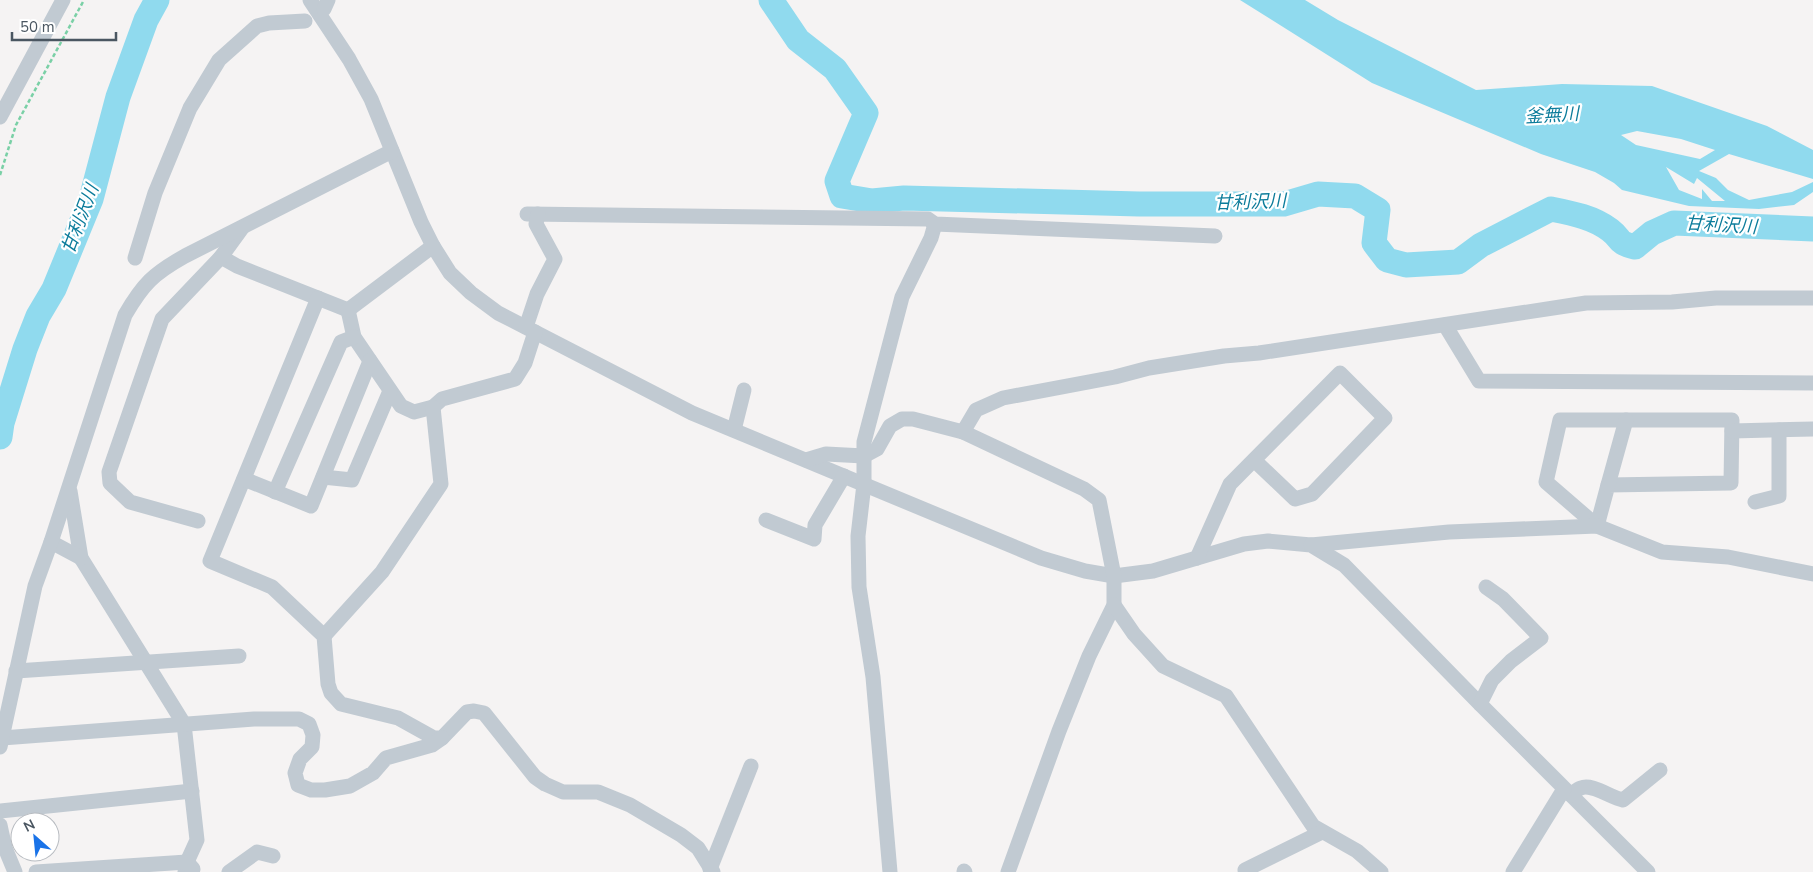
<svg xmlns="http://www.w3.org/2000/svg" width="1813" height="872" viewBox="0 0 1813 872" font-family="'Nunito Sans','Noto Sans JP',sans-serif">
<rect width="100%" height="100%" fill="#f5f3f3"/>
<path fill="#90daee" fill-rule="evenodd" d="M1240,0H1305L1338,20L1476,90L1562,84L1652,86L1767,126L1813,150V179L1729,154L1699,171L1716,178L1728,190L1749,200L1792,192L1813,182V192L1794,205L1759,209L1689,206L1622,190L1614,183L1595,172L1541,154L1372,83ZM1637,131L1681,139L1715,150L1700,159L1636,145L1621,135ZM1666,167L1694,184L1697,178L1725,201H1712L1702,189V199L1679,190Z"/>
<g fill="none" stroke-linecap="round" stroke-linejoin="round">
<g stroke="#90daee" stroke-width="25">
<path d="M771,0L798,40L835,69L866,113L837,181L842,196L872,201L904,198L1139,204H1284L1318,194L1355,196L1378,210L1374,243L1387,260L1406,265L1458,262L1481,245L1551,209C1571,213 1593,217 1610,230C1623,240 1615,242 1635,247L1652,233L1674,223L1813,229"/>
<path d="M0,437L2,423L25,349L38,316L54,289L91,199L118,97L146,20L157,0"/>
</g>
<path stroke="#7ad0a6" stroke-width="2.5" stroke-dasharray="4 2.5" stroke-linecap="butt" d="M0,175L16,125L84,0"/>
<g stroke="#c1cad2" stroke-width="15">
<path d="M310,0L349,59L371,99L421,222L433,246L450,273L471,293L498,313L692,413L1041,558L1085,571L1114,576L1153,571L1244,544L1268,541L1311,545L1344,565L1480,704L1648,872"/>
<path d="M324,9L328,0"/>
<path d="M0,117L63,0"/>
<path d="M527,214L928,219L935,224L1215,236"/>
<path d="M221,257L237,266L348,310"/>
<path d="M135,258L155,193L190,108L219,60L257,26L269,23L305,21"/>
<path d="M318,298L210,561L272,587L324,636L328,684L331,693L341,704L398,718L434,738H442L467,712L474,711L484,713L535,777L545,784L563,792H598L630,805L681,835L698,848L713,872"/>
<path d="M348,310L354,337L401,406L414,412L433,407L442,399L515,379L525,363L535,332"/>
<path d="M348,310L433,246"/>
<path d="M1445,325L1479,381L1813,383"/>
<path d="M526,327L537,294L555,259L536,224L538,214"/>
<path d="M1560,420H1732L1731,483L1608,485L1597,526L1546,482Z"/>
<path d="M734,430L744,390"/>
<path d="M1732,431L1813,429"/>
<path d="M963,432L976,410L1003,398L1115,377L1149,368L1224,356L1259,353L1586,303L1672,302L1716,298H1813"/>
<path d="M806,460L826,454L864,456L877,449L890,426L902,419H913L963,432L1084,489L1099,500L1114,576V605L1089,656L1059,731L1008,872"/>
<path d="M323,477L352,480L390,391"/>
<path d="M244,479L311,506L370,361"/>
<path d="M1608,485L1626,420"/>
<path d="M70,491L81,558L184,724L197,840L187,862L185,872"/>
<path d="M275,492L341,342L354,337"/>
<path d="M1755,502L1779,496V430"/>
<path d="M766,520L814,539L815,525L844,476"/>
<path d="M198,521L130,502L110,483L109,472L162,319L221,257L242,228"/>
<path d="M51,542L81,558"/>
<path d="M1311,545L1449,532L1597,526L1662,552L1728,557L1813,574"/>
<path d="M1197,558L1230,484L1340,373L1385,418L1312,494L1295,499L1254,460"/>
<path d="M1114,605L1134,634L1163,666L1226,696L1313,826L1357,851L1381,872"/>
<path d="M324,636L382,572L441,484L433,407"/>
<path d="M16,671L239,656"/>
<path d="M1480,704L1492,680L1511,661L1541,638L1503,599L1486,587"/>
<path d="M2,738L254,719H299L309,724L313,735L312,747L300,759L295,773L298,785L311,790H325L350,786L373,773L386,758L432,745L442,738"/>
<path d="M0,747L35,586L51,542L125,315C143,284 153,274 185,256L392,151"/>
<path d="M1571,795C1574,793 1577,789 1581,788C1592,783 1611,798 1623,800L1660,770"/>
<path d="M0,811L192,791"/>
<path d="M0,825L5,848L15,872"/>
<path d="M710,869L751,766"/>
<path d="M1245,870L1322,832"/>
<path d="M964,871L965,872"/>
<path d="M36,872L187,862L193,869"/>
<path d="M229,872L257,852L273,856"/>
<path d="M890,872L873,677L859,587L858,536L864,484V442L902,297L931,238L935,224"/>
<path d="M1513,872L1564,789"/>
</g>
</g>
<g text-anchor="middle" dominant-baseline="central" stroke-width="4.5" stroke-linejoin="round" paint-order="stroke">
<g font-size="18" font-style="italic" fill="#0c7c9b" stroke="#fff">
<text transform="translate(1552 115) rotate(-3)">釜無川</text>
<text transform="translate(1250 202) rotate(-2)">甘利沢川</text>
<text transform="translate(80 219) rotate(-69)">甘利沢川</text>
<text transform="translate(1721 225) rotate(3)">甘利沢川</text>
</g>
</g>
<g transform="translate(35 837) rotate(333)"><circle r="24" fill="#ffffff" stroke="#b7bbc0"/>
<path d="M0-4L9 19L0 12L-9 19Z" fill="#1a73e8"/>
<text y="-8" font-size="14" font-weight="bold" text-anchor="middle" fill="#4a5661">N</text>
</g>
<path d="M12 32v8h104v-8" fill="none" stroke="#4a5661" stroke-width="2.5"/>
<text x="20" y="32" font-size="15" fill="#4a5661" stroke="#ffffff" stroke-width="4" paint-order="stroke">50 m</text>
</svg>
